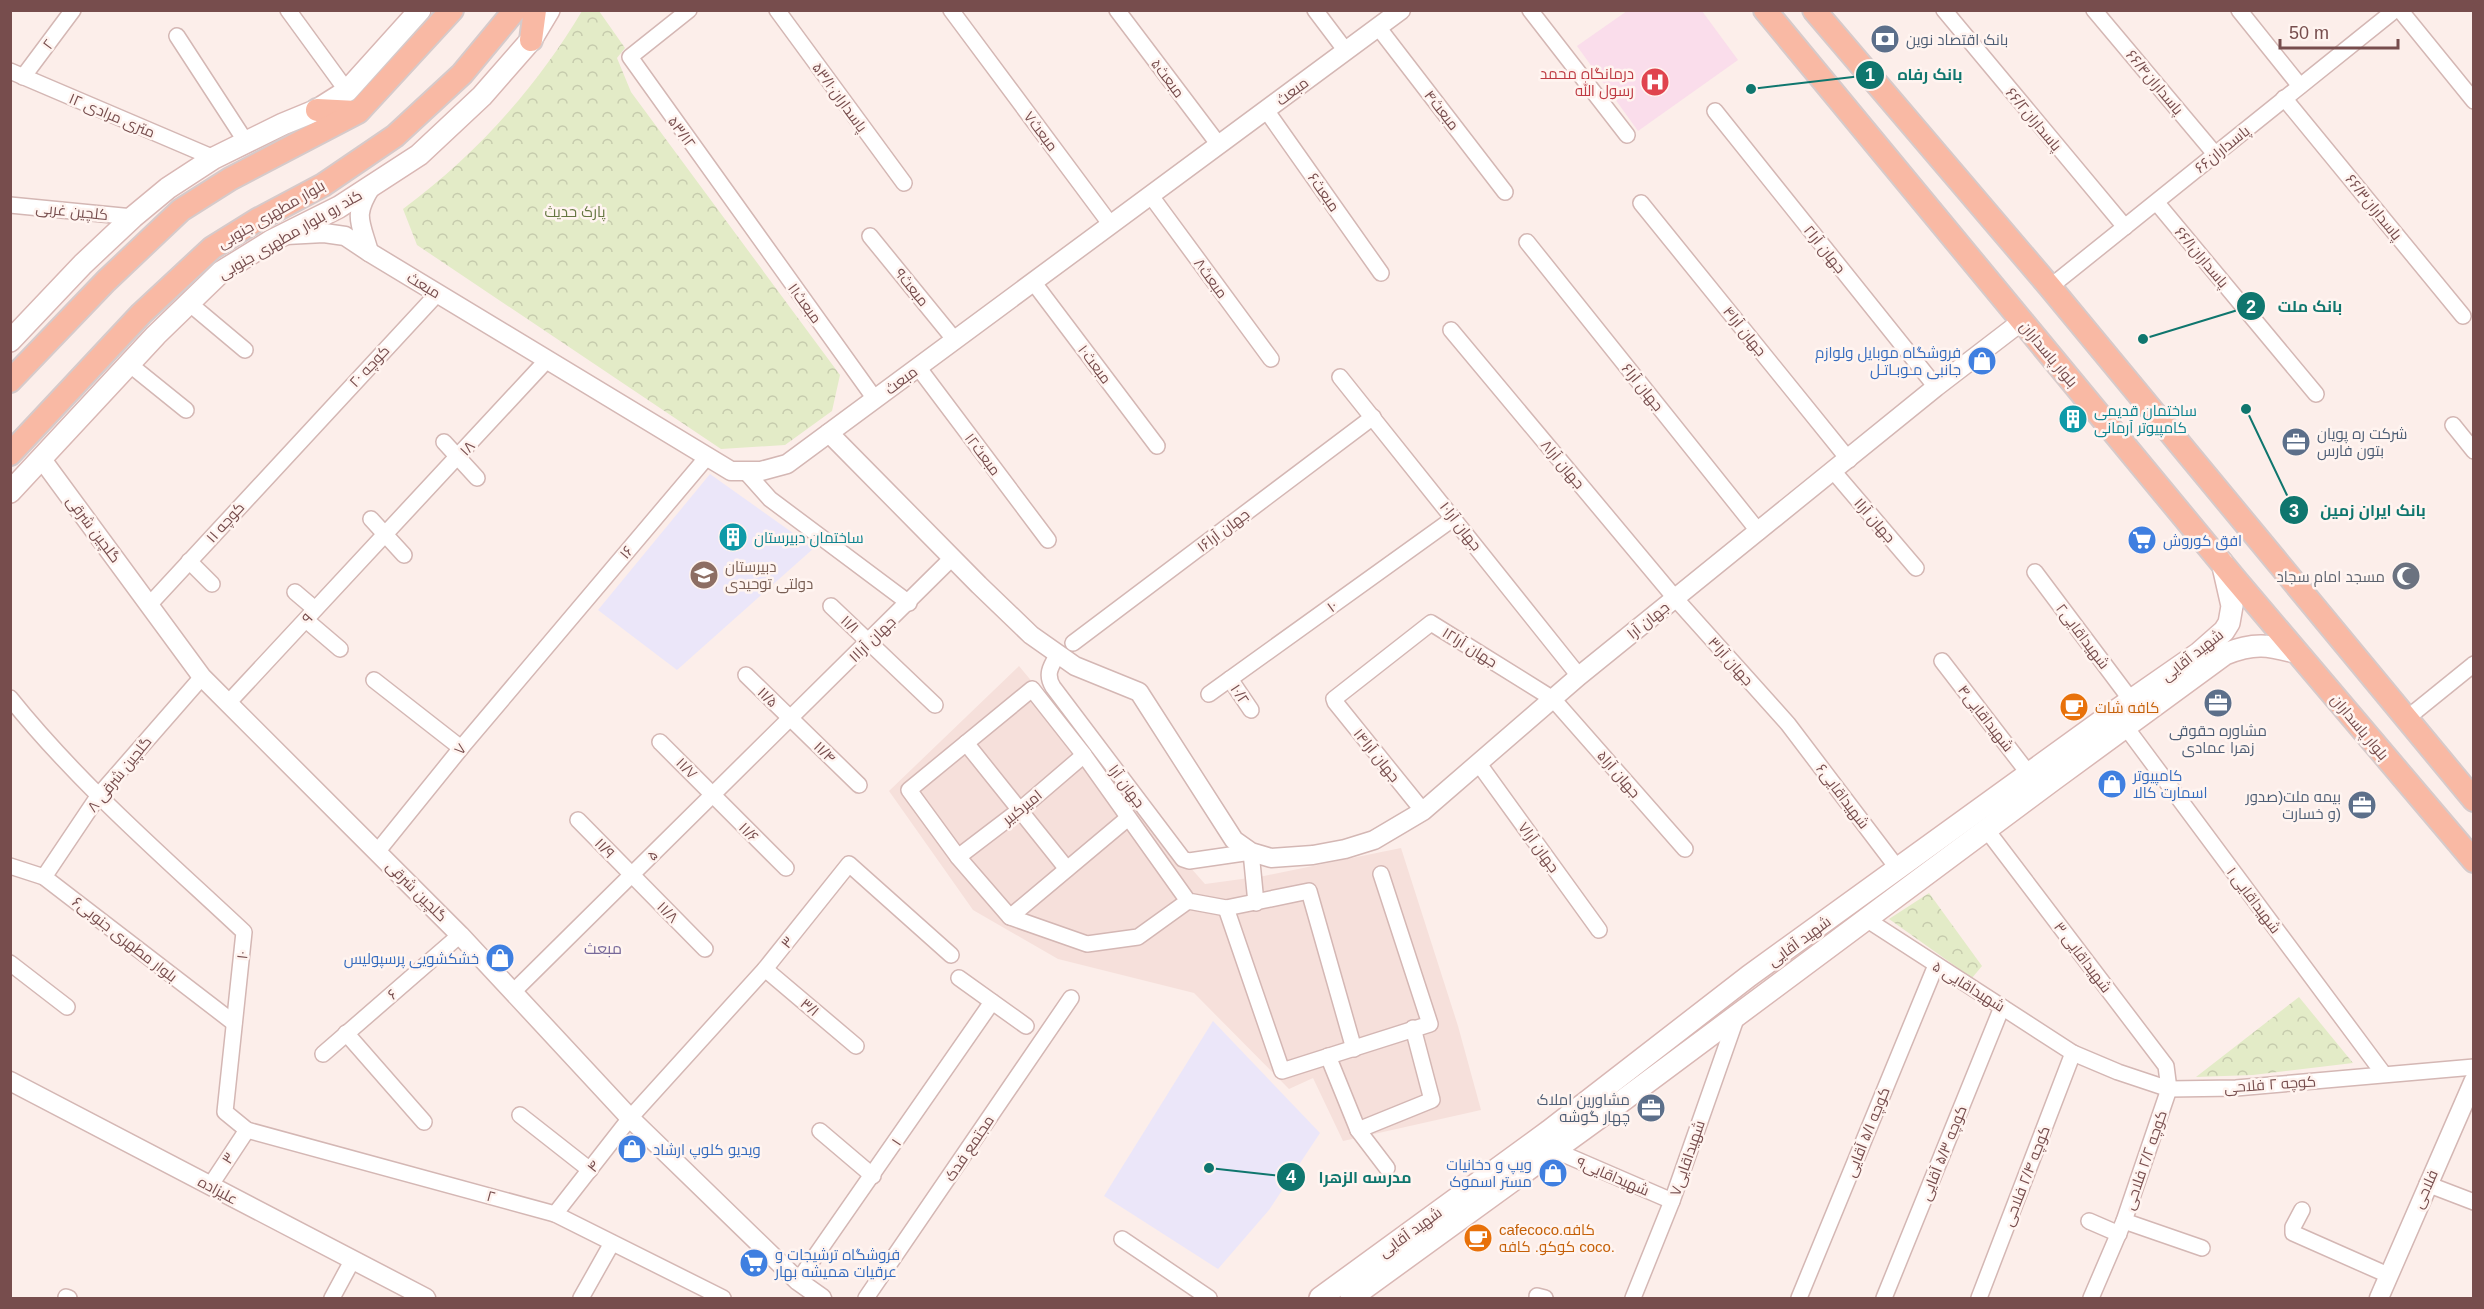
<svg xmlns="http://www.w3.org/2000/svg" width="2484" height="1309" viewBox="0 0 2484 1309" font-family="Arial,Cairo,sans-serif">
<defs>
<pattern id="park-crowns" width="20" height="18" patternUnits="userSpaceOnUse" patternTransform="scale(1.5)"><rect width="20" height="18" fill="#e3ebc7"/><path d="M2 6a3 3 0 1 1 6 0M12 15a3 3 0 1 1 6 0" fill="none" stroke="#c6cbad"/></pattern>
</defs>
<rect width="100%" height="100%" fill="#fceeea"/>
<path fill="#f6e0db" d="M1019,666L1128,797L1205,884L1264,876L1401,848L1458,1026L1481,1110L1343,1141L1313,1078L1289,1089L1194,993L1058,959L973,910L889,791Z"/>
<g fill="#ebe6f9">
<path d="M710,474L814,548L677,670L598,610Z"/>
<path d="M1213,1021L1320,1133L1269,1210L1218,1269L1104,1196Z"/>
</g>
<path fill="#faddeb" d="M1627,11H1702L1738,60L1638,131L1577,46Z"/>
<g fill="url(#park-crowns)">
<path d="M582,11H599L625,48L617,58L631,92L840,375L832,411L785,445L721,449L417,245L403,209C476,155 536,88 582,11Z"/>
<path d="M1929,893L1982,966L1972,978L1889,919Z"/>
<path d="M2299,997L2353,1063L2253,1075L2196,1077Z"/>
</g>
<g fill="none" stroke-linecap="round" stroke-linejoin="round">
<g stroke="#d4b7b4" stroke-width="18">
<g id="minor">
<path d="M288,10L347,91"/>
<path d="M689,10L630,57L875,399"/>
<path d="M777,10L904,183"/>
<path d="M951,10L1111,225"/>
<path d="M1117,10L1219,145"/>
<path d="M1315,10L1346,51"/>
<path d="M1530,10L1627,135"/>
<path d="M1944,10L2125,227"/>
<path d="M2094,10L2215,154"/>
<path d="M2239,10L2300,86"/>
<path d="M2400,10L2474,101"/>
<path d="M1378,27L1505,192"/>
<path d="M177,36L246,142"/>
<path d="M10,71L214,158"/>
<path d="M23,77L73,10"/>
<path d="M2284,98L2463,316"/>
<path d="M1266,110L1381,273"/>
<path d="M1715,111L1936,387"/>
<path d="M1151,196L1271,359"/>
<path d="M1641,203L1849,460"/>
<path d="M2157,203L2316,394"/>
<path d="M10,205L133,217"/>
<path d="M870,236L954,339"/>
<path d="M1527,242L1759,532"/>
<path d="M1034,283L1157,446"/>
<path d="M2050,287L2395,10"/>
<path d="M189,303L245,350"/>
<path d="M1451,330L1675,598L1788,724L1898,869"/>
<path d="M129,364L186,410"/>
<path d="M918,367L1048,540"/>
<path d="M1340,377L1579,676"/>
<path d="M2453,425L2474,451"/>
<path d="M444,442L477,478"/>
<path d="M745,471L770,499L909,603"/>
<path d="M1834,472L1916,568"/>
<path d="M371,519L404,555"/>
<path d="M189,561L212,584"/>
<path d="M2035,572L2131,700"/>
<path d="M295,592L315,609"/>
<path d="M150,604L438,293"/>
<path d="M831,606L935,705"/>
<path d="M306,620L340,649"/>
<path d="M1073,643L1373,417"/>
<path d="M1058,654C1051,666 1045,674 1053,687L1183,859L1189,861L1251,852L1256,903"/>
<path d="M1942,661L2029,774"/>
<path d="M746,675L859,785"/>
<path d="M1230,679L1251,710"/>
<path d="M374,680L461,748"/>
<path d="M1209,694L1454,518"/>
<path d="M10,698C79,784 164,857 244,932L225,1112L247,1130L555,1214L723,1298"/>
<path d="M229,702L547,360"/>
<path d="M2406,719L2474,664"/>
<path d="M2125,726L2383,1073"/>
<path d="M660,742L786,868"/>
<path d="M966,743L1067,869"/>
<path d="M1479,764L1599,930"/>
<path d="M1423,811L1335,702L1334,699L1431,623L1553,699L1685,849"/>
<path d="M578,820L705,949"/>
<path d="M1986,829L2166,1066L2169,1089L2124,1221L2091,1298"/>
<path d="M377,852L461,748L707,457"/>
<path d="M958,857L1021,809L1084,755"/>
<path d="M10,866L44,877L234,1023"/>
<path d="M44,877L99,795L202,677"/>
<path d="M1188,901L1138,937L1087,944L1010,917L958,857L909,790L1032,689L1084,755L1188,901L1226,908L1309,891L1354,1049"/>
<path d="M1226,908L1282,1071L1430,1024L1381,874"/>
<path d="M1010,917L1128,818"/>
<path d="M1866,919L2073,1053L2118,1072L2169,1089L2236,1088L2474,1067"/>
<path d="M10,963L67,1007"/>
<path d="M765,969L856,1046"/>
<path d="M959,978L1026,1026"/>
<path d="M513,992L952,558"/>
<path d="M346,1033L424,1122"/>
<path d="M323,1054L460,935"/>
<path d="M1328,1056L1358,1130L1387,1168"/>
<path d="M520,1115L590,1170"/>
<path d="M1358,1130L1432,1100L1413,1028"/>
<path d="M820,1131L873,1176"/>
<path d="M1554,1150L1672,1201"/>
<path d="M2427,1184L2474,1202"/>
<path d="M210,1186L247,1130"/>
<path d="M2302,1210L2293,1227V1233L2388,1275"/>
<path d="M555,1214L630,1118L765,969L849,864L951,955"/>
<path d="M2089,1221L2119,1234"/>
<path d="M2124,1221L2202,1248"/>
<path d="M1122,1239L1209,1298"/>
<path d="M798,1281L992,1002"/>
<path d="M1537,1296L1545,1298"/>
<path d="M66,1297L69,1298"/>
<path d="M332,1298L352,1261"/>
<path d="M581,1298L612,1243"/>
<path d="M866,1298L1071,998"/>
<path d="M1633,1298L1672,1201L1737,1016"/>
<path d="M1799,1298L1936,965"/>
<path d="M1884,1298L2002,1007"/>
<path d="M1979,1298L2073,1053"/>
</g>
</g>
<g stroke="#d4b7b4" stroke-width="21">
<g id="tertiary">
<path d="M286,235L324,233L345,236L369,252C360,220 353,216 371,187"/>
<path d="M369,252L731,471H761L787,464L1401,10"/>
<path d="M829,433L979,585L1031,635L1075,666L1139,692L1234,840L1251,852L1271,858L1313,855L1345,849L1374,840L1423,811L1579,676L1936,387L2022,321"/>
<path d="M41,458L202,677L460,935L630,1118L798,1281L822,1298"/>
<path d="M10,1081L426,1298"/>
<path d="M2379,1298L2474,1080"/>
</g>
</g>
<g stroke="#d9b7b4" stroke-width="24">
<g id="secondary">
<path d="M10,341L83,264L133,217L168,188L214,158L283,124L317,110L347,91L420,10"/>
<path d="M10,492L156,335L221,272L271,241L339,207L419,155L482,96L531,40L549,10"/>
<path d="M1320,1298L1549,1131L1749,976L2114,712L2199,653L2224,631L2229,623L2232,606L2222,562"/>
<path d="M1351,1298L1614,1107L2053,780L2225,654C2255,642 2268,645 2298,653"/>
</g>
</g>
<g stroke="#d6caca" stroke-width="26">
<g id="primary">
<path d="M1765,10L2235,579L2474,861"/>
<path d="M1814,10L2050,287L2474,800"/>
<path d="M531,40L535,10"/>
<path d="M317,110L356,112"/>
<path d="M10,381L106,281L181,210L230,179L358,112L452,10"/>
<path d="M10,454L141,314L212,248L257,220L323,185L395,136L462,74L515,10"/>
</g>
</g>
<use href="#minor" stroke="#fff" stroke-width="15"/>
<use href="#tertiary" stroke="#fff" stroke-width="18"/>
<use href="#secondary" stroke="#fff" stroke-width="21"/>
<use href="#primary" stroke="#f9b9a4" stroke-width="22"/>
</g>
<defs>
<g id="bank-disc" transform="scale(1.5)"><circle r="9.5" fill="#5c6f8a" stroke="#fff4f0"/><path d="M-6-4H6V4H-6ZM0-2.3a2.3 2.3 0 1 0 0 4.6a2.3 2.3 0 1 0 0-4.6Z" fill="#fff"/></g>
<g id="hospital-disc" transform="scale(1.5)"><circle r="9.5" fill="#e0444e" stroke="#fff4f0"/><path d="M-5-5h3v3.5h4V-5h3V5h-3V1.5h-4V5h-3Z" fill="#fff"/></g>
<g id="shop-disc" transform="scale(1.5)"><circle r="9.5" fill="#3f7fe0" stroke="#fff4f0"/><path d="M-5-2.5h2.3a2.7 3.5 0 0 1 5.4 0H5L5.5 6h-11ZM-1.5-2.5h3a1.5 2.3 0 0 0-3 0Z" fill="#fff"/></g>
<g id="building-disc" transform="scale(1.5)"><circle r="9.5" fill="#0f9aa8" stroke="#fff4f0"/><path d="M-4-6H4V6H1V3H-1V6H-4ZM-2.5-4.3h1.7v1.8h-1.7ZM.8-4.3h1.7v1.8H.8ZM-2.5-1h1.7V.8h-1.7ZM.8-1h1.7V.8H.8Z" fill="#fff"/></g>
<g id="office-disc" transform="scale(1.5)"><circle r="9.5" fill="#5c6f8a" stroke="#fff4f0"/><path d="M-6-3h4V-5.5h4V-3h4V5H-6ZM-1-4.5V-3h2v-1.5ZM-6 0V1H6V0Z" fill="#fff"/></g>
<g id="supermarket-disc" transform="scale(1.5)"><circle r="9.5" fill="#3f7fe0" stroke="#fff4f0"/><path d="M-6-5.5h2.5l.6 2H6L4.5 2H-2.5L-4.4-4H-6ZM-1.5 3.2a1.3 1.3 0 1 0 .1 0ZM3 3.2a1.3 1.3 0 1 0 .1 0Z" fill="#fff"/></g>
<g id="school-disc" transform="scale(1.5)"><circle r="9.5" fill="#8d6e63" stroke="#fff4f0"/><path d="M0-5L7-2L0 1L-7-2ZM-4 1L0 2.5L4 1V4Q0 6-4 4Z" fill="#fff"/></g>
<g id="mosque-disc" transform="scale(1.5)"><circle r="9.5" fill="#6b7280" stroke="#fff4f0"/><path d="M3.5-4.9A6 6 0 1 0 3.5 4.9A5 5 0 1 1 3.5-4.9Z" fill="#fff"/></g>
<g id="cafe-disc" transform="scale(1.5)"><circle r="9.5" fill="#e8710a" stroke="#fff4f0"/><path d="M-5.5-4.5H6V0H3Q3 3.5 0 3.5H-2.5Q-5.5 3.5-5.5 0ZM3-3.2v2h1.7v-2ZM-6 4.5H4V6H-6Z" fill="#fff"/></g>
</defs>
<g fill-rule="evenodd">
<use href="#bank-disc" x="1885" y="39"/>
<use href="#hospital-disc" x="1655" y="82"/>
<use href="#shop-disc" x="1982" y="361"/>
<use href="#building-disc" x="2073" y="419"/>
<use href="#office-disc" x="2296" y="442"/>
<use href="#building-disc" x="733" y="537"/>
<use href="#supermarket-disc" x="2142" y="540"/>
<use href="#school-disc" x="704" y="575"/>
<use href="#mosque-disc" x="2406" y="576"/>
<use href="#office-disc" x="2218" y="703"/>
<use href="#cafe-disc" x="2074" y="707"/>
<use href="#shop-disc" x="2112" y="784"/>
<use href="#office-disc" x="2362" y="805"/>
<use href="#shop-disc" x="500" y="958"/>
<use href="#office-disc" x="1651" y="1108"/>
<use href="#shop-disc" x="632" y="1149"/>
<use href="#shop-disc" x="1553" y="1173"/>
<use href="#cafe-disc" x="1478" y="1238"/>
<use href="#supermarket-disc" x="754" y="1263"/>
</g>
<g text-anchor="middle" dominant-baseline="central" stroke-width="5" stroke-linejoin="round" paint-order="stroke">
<g font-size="15" fill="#4e5e75" stroke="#fff4f0" text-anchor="start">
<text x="1906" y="39">بانک اقتصاد نوین</text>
<text x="2317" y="433">شرکت ره پویان<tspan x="2317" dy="17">بتون فارس</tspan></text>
<text x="2218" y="730" text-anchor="middle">مشاوره حقوقی<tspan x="2218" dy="17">زهرا عمادی</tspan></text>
<text x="2341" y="796" text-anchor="end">بیمه ملت(صدور<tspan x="2341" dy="17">و خسارت)</tspan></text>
<text x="1630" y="1099" text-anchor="end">مشاورین املاک<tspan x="1630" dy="17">چهار گوشه</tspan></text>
</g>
<g font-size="15" fill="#774d4d" stroke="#fff4f0">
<text transform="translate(48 44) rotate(-53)">۲</text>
<text transform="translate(1168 78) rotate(53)">مبعث۵</text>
<text transform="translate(2155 82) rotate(50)">پاسداران۶۶/۴</text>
<text transform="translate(1292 91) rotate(-37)">مبعث</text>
<text transform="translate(840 97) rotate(54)">پاسداران۵۳/۱۰</text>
<text transform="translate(1442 110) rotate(52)">مبعث۴</text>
<text transform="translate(112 115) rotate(23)">۱۲ متری مرادی</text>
<text transform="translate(2034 119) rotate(50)">پاسداران۶۶/۲</text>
<text transform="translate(1041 131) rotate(53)">مبعث۷</text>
<text transform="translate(682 132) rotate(54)">۵۳/۱۲</text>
<text transform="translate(2222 149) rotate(-39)">پاسداران۶۶</text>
<text transform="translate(1324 192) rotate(55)">مبعث۶</text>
<text transform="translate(2374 207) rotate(51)">پاسداران۶۶/۳</text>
<text transform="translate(72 211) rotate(6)">کلچین غربی</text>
<text transform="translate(271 214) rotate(-30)">بلوار مطهری جنوبی</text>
<text transform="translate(290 234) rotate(-30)">کند رو بلوار مطهری جنوبی</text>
<text transform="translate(1825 249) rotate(51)">جهان آرا۲</text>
<text transform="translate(2202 257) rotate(50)">پاسداران۶۶/۱</text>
<text transform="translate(1211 278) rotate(54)">مبعث۸</text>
<text transform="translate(424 285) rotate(31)">مبعث</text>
<text transform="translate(912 287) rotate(51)">مبعث۹</text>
<text transform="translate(805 303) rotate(54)">مبعث۱۱</text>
<text transform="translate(1745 331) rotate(51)">جهان آرا۴</text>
<text transform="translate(2049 354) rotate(50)">بلوار پاسداران</text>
<text transform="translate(1095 364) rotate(53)">مبعث۱۰</text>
<text transform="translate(369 366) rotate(-47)">کوچه ۲۰</text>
<text transform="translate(901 380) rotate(-37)">مبعث</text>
<text transform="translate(1643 387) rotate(51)">جهان آرا۶</text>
<text transform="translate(467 448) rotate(-47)">۱۸</text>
<text transform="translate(983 454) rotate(53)">مبعث۱۲</text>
<text transform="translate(1563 464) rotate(50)">جهان آرا۸</text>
<text transform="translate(1875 520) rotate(49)">جهان آرا۱</text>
<text transform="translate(225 522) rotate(-48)">کوچه ۱۱</text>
<text transform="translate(1461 526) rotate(52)">جهان آرا۱۰</text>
<text transform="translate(94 529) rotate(53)">گلچین شرقی</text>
<text transform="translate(1223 530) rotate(-37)">جهان آرا۱۶</text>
<text transform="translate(626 552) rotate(-50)">۱۶</text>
<text transform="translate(1332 606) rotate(-36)">۱۰</text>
<text transform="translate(307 618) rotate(-48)">۹</text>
<text transform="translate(1648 620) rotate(-39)">جهان آرا</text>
<text transform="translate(850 624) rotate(43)">۱۱/۱</text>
<text transform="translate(2083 636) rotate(53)">شهیداقایی۲</text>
<text transform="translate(872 639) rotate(-44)">جهان آرا۱۱</text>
<text transform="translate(1470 647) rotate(32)">جهان آرا۱۲</text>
<text transform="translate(2192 655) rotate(-38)">شهید آقایی</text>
<text transform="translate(1731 661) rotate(48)">جهان آرا۳</text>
<text transform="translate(1240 694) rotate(57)">۱۰/۲</text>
<text transform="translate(768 697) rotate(44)">۱۱/۵</text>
<text transform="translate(1986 718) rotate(52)">شهیداقایی۴</text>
<text transform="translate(2360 727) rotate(50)">بلوار پاسداران</text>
<text transform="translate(460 749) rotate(-51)">۷</text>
<text transform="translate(825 752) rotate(44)">۱۱/۴</text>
<text transform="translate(1377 755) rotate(51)">جهان آرا۱۴</text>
<text transform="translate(687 768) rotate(45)">۱۱/۷</text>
<text transform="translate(119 774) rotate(-51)">۸ گلچین شرقی</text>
<text transform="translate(1619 774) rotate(49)">جهان آرا۵</text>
<text transform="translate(1127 786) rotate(53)">جهان آرا</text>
<text transform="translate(1843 796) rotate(53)">شهیداقایی۶</text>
<text transform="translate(1022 807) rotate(-39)">امیرکبیر</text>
<text transform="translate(749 832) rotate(45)">۱۱/۶</text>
<text transform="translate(1539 847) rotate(54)">جهان آرا۷</text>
<text transform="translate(605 848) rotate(46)">۱۱/۹</text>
<text transform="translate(652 855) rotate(-44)">۵</text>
<text transform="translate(417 891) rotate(45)">گلچین شرقی</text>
<text transform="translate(2254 900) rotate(53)">۱ شهیداقایی</text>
<text transform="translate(668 912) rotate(45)">۱۱/۸</text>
<text transform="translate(125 939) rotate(38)">بلوار مطهری جنوبی۶</text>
<text transform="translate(1799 941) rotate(-36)">شهید آقایی</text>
<text transform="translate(787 942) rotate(-51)">۳</text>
<text transform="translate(242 955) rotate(-84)">۱۰</text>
<text transform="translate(2083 957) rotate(53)">۳ شهیداقایی</text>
<text transform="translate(1969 986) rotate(32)">۵ شهیداقایی</text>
<text transform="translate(392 994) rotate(-41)">۶</text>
<text transform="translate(810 1007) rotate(40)">۳/۱</text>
<text transform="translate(2270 1084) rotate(-4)">کوچه ۲ فلاحی</text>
<text transform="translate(1867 1132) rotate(-68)">کوچه ۵/۱ آقایی</text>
<text transform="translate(896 1142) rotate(-56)">۱</text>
<text transform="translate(969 1148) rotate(-56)">مجتمع فدک</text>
<text transform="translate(1943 1153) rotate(-68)">کوچه ۵/۳ آقایی</text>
<text transform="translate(228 1158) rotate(-57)">۳</text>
<text transform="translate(1687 1158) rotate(-71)">شهیداقایی۷</text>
<text transform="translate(2145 1160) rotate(-71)">کوچه ۲/۲ فلاحی</text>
<text transform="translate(593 1166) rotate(-52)">۴</text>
<text transform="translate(1613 1176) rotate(23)">شهیداقایی۹</text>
<text transform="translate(2026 1176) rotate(-69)">کوچه ۲/۴ فلاحی</text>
<text transform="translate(2425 1189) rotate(-66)">فلاحی</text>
<text transform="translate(218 1190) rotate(28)">علیزاده</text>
<text transform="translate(491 1196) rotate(15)">۲</text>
<text transform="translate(1410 1232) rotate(-36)">شهید آقایی</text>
</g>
<g font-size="15" fill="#be3a42" stroke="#fff4f0" text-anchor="end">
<text x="1634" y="73">درمانگاه محمد<tspan x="1634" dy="17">رسول الله</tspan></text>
</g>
<g font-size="15" fill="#657741" stroke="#fff4f0">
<text x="575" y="211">پارک حدیث</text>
</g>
<g font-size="15" fill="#366cbe" stroke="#fff4f0" text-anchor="start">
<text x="1961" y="352" text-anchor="end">فروشگاه موبایل ولوازم<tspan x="1961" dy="17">جانبی مـوبـاتـل</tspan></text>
<text x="2163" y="540">افق کوروش</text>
<text x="2133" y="775">کامپیوتر<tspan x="2133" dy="17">اسمارت کالا</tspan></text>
<text x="479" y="958" text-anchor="end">خشکشویی پرسپولیس</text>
<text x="653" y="1149">ویدیو کلوپ ارشاد</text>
<text x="1532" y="1164" text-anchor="end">ویپ و دخانیات<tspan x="1532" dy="17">مستر اسموک</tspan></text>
<text x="775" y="1254">فروشگاه ترشیجات و<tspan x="775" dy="17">عرقیات همیشه بهار</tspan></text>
</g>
<g font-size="15" fill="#0d838f" stroke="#fff4f0" text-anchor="start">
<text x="2094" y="410">ساختمان قدیمی<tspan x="2094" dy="17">کامپیوتر آرمانی</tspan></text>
<text x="754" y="537">ساختمان دبیرستان</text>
</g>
<g font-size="15" fill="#785e54" stroke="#fff4f0" text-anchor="start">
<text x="725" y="566">دبیرستان<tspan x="725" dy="17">دولتی توحیدی</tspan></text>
</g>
<g font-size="15" fill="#5b616d" stroke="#fff4f0" text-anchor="end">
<text x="2385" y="576">مسجد امام سجاد</text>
</g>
<g font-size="15" fill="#c56008" stroke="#fff4f0" text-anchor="start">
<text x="2095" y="707">کافه شات</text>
<text x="1499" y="1229">cafecoco.کافه<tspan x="1499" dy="17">کوکو. کافه coco.</tspan></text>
</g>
<g font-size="16" fill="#77699a" stroke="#fff4f0">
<text x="603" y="948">مبعث</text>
</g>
</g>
<path fill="none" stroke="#0f766e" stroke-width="2" d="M1751 89L1870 75M2143 339L2251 306M2246 409L2294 510M1209 1168L1291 1177"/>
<g fill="#0f766e" stroke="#fff4f0" stroke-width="2">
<circle cx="1751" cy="89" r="6"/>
<circle cx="2143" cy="339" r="6"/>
<circle cx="2246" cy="409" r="6"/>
<circle cx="1209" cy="1168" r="6"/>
<circle cx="1870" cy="75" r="15"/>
<circle cx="2251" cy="306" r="15"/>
<circle cx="2294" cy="510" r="15"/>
<circle cx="1291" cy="1177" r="15"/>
</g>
<g font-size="18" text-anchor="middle" font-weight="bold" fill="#fff">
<text x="1870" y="81">1</text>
<text x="2251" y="313">2</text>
<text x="2294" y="517">3</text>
<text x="1291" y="1183">4</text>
</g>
<g font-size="16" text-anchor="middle" font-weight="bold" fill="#0f766e" stroke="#fff4f0" stroke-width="5" stroke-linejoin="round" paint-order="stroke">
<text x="1930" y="80">بانک رفاه</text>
<text x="2310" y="312">بانک ملت</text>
<text x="2373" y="516">بانک ایران زمین</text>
<text x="1365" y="1183">مدرسه الزهرا</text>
</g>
<rect width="2484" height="1309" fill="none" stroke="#774d4d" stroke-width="24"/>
<path d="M2280 39v9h118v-9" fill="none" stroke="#774d4d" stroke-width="3"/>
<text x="2289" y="39" font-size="18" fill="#774d4d" stroke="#fff4f0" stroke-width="4.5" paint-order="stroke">50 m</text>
</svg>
